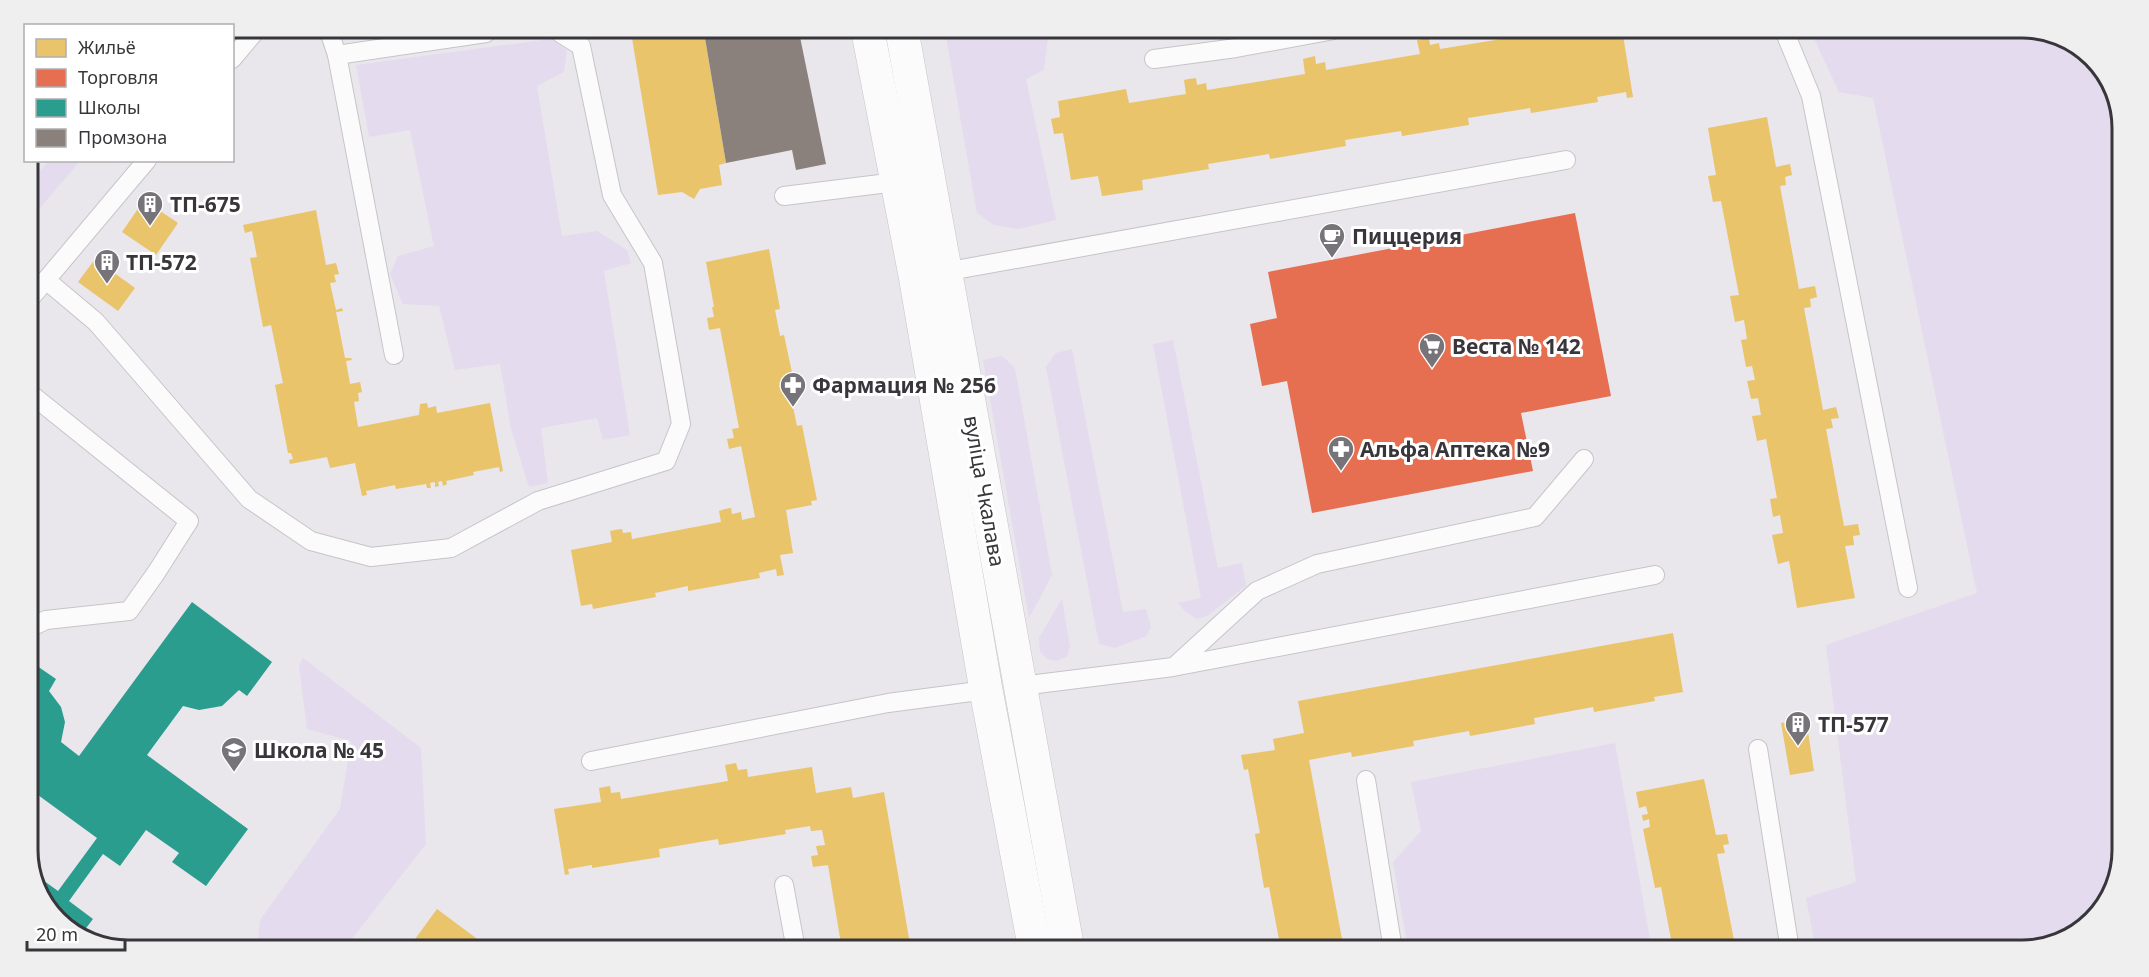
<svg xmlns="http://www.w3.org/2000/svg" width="2149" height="977" viewBox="0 0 2149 977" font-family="'Noto Sans',sans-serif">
<rect width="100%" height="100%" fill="#e9e6ec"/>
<g fill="#e4dbee">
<path d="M1929,27H2021L2060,35L2105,71L2122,121L2114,888L2078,933L2022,950H1816L1806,898L1856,882L1826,645L1977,593L1873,98L1839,92L1809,28H1858L1861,39Z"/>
<path d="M945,31H1049L1044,70L1026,79L1056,220L1018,229L994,225L977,213Z"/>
<path d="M550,39L567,50L564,72L537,86L562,236L597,231L627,250L631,263L604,271L630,435L603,440L597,418L541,428L548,483L529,487L511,429L500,364L455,370L439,306L403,304L390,274L398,256L434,246L410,130L369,137L356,65Z"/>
<path d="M49,161H80L27,223V185Z"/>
<path d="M1173,340L1218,568L1242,563L1246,586L1207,616L1197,619L1186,612L1178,603L1201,598L1153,344Z"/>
<path d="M1072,349L1123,612L1146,609L1151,627L1146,636L1115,648L1099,644L1046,367L1056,353Z"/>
<path d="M1002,356L1015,368L1052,575L1029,618L983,360Z"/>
<path d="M1062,599L1070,647L1067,656L1057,661L1047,659L1040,651L1039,638Z"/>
<path d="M303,658L421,748L426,844L343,950H257L260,920L340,809L351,741L307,729L299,666Z"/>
<path d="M1615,743L1652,950H1408L1393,862L1421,831L1411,782Z"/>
</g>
<g fill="#e9c46a">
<path d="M1863,28H1887L1888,29L1865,33Z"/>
<path d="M1543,29H1622L1633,97L1627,98L1626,92L1597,97L1598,102L1531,113L1530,108L1468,118L1469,125L1402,136L1401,131L1345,140L1346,146L1270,159L1269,154L1208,164L1209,169L1142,180L1143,190L1102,196L1098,176L1071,180L1063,133L1054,134L1051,119L1060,117L1058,101L1126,89L1129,103L1186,94L1184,80L1189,79L1196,78L1197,85L1206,83L1207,90L1305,74L1303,59L1315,56L1316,64L1325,62L1326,70L1420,54L1417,40L1429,38L1430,45L1439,43L1440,49L1544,32Z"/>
<path d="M631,32H704L726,163L719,165L722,185L700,189L694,199L682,192L658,195Z"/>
<path d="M1767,117L1776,167L1790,164L1792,175L1785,177L1786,185L1780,186L1799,289L1815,286L1817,297L1810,299L1811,307L1804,308L1823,410L1836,407L1839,418L1831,419L1833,428L1826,429L1844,526L1858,524L1860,535L1853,536L1854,545L1845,546L1855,598L1797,608L1789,561L1778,564L1772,535L1783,533L1780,515L1773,517L1770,499L1777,498L1766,439L1757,441L1752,416L1761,415L1758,398L1751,399L1747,381L1755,380L1752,366L1746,367L1741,340L1747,339L1744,320L1735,322L1730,296L1739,295L1721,201L1713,202L1708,176L1716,175L1708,128Z"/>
<path d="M144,200L178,223L156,255L122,232Z"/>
<path d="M316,210L326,265L336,263L339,274L334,275L336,282L330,283L336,310L342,308L343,311L336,312L345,358H351L352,360L346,361L350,384L360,382L362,392L358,393L359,401L354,402L358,427L419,415L420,404L427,403L428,408L436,406L437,413L490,403L503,471L500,472L499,467L473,472L474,475L446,481L447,484L443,486L442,481L438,482L439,486L435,487V482L430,483L431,488H427L426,484L396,489L395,485L366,491L367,495L362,496L355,463L330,468L327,457L290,464L289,460L293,459L291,453H288L275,385L283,383L271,325L263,327L250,258L257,257L252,231L245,233L243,225Z"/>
<path d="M769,249L780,309L775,310L780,336L784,335L794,382L788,383L797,426L802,425L817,500L811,501L812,505L786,510L793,553L780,555L784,575L777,576L776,569L759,573L760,578L688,591V586L655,593L656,597L593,609L592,604L581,606L571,550L612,542L610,531L615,530L622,529L623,533L631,532L632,539L721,522L719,511L725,509L731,508L732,514L741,512L742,520L755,517L741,446L729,449L727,439L734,438L732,429L739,428L720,328L709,330L707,318L714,317L712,307H714L706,262Z"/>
<path d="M95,259L135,288L118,311L78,282Z"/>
<path d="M1673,633L1683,692L1654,697L1655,701L1594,712L1593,707L1534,718L1535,724L1470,736L1469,731L1413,741L1414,746L1352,757L1351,752L1309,760L1344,950H1281L1269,887L1264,888L1255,834L1260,833L1248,769L1244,770L1241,755L1275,750L1273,739L1304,733L1298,701Z"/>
<path d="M1806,719L1814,771L1790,775L1781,723Z"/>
<path d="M736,763L738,770L747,769L748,777L812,767L816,793L851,787L853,798L884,792L911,950H842L828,865L813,867L811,856L818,855L816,846L825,845L822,830L811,831L810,826L785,830L786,834L719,845L718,839L659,849L660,857L592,868V865L568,869L569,874L565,875L554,809L601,802L599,788L610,786L611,793L620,792L621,799L728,781L725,765Z"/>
<path d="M1704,779L1716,835L1727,834L1729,844L1723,845L1725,853L1717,854L1736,950H1666L1664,940L1671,939L1661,887L1655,888L1643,829L1650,827L1649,819L1643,821L1642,815L1648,814L1646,806L1639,808L1636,792Z"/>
<path d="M437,909L492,950H407Z"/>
</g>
<path fill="#e76f51" d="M1575,213L1611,396L1521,413L1533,471L1312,513L1287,381L1262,386L1250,324L1277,318L1268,272Z"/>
<path fill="#2a9d8f" d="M192,602L272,662L247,696L239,690L222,706L199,710L183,706L147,755L248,829L206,886L172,862L179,853L146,830L120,866L103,854L69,901L93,919L80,936L48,910L33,873L58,891L97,838L27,787V659L56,679L49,691L61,707L65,722L61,742L79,756Z"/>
<path fill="#8a817c" d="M704,32H799L826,164L796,170L792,150L726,163Z"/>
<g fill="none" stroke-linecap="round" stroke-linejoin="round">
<g stroke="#c7c4c9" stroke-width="20">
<g id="lane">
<path d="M1783,28L1811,96L1908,588"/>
<path d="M330,34L337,55L394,355"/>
<path d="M337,55L486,33"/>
<path d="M232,59L253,34"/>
<path d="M1154,59L1236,48L1334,30"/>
<path d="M147,160L46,280L96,322L249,499L311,541L371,557L451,548L538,501L666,461L681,424L653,263L612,195L581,46L560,33"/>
<path d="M784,196L896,182"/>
<path d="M944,272L1566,160"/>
<path d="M27,302L46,280"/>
<path d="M27,391L189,521L156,573L129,611L46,620L27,629"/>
<path d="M1175,666L1257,591L1317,564L1535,517L1584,459"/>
<path d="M1021,686L1173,667L1655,575"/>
<path d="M1758,749L1790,950"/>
<path d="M591,761L888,703L986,690"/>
<path d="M1366,780L1393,950"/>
<path d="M784,885L796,950"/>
</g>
</g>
<g stroke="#c7c4c9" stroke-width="34">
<g id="secondary">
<path d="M902,31L1068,950"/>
<path d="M868,32L915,275L986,690L1035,950"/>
</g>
</g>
<use href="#lane" stroke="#fcfbfc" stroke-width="18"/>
<use href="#secondary" stroke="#fcfbfc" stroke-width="33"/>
</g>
<defs>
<g id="building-pin" transform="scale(1.35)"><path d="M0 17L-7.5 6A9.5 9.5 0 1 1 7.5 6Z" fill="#767478" stroke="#fff"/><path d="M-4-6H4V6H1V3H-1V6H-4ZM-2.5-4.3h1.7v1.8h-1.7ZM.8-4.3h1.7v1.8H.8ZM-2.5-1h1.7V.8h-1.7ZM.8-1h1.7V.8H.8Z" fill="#fff"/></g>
<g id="cafe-pin" transform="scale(1.35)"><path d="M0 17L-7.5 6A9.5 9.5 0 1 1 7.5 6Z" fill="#767478" stroke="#fff"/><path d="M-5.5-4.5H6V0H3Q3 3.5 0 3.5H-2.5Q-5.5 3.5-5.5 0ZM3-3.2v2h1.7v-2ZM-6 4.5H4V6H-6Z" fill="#fff"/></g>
<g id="supermarket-pin" transform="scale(1.35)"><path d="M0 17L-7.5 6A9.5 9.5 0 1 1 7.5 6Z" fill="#767478" stroke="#fff"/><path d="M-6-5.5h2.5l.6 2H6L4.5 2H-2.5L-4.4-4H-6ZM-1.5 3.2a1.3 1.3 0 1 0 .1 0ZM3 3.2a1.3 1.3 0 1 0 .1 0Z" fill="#fff"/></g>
<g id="pharmacy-pin" transform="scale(1.35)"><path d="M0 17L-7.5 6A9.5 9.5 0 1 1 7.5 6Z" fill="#767478" stroke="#fff"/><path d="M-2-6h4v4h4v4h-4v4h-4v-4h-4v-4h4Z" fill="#fff"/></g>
<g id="school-pin" transform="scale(1.35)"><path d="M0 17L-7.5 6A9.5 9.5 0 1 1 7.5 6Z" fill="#767478" stroke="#fff"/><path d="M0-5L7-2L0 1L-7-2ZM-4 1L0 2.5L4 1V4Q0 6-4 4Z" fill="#fff"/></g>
</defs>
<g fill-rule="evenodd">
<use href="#building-pin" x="150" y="204"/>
<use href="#cafe-pin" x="1332" y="236"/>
<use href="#building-pin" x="107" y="262"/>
<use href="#supermarket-pin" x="1432" y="346"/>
<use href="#pharmacy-pin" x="793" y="385"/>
<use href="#pharmacy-pin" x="1341" y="449"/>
<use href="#building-pin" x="1798" y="724"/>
<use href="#school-pin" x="234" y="750"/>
</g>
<g text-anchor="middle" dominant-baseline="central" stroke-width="6" stroke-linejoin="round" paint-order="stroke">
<g font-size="21" font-weight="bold" fill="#38363a" stroke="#fff" text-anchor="start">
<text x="170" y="204">ТП-675</text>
<text x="1352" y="236">Пиццерия</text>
<text x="126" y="262">ТП-572</text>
<text x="1452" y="346">Веста № 142</text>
<text x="812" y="385">Фармация № 256</text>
<text x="1360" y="449">Альфа Аптека №9</text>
<text x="1818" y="724">ТП-577</text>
<text x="254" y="750">Школа № 45</text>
</g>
<g font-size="21" fill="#38363a" stroke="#fff">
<text transform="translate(985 491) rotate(80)">вуліца Чкалава</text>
</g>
</g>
<path d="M0 0H2149V977H0ZM128 38H2022A90 90 0 0 1 2112 128V850A90 90 0 0 1 2022 940H128A90 90 0 0 1 38 850V128A90 90 0 0 1 128 38Z" fill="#efefef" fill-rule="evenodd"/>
<path fill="none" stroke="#38363a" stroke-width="3" d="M128 38H2022A90 90 0 0 1 2112 128V850A90 90 0 0 1 2022 940H128A90 90 0 0 1 38 850V128A90 90 0 0 1 128 38Z"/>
<rect x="24" y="24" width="210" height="138" fill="#ffffff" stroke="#afafb0" stroke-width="1.5"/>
<rect x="36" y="39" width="30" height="18" fill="#e9c46a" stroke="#afafb0" stroke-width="1.5"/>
<text x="78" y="54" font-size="18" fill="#38363a">Жильё</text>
<rect x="36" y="69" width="30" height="18" fill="#e76f51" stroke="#afafb0" stroke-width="1.5"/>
<text x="78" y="84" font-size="18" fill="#38363a">Торговля</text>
<rect x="36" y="99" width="30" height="18" fill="#2a9d8f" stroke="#afafb0" stroke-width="1.5"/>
<text x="78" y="114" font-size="18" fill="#38363a">Школы</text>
<rect x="36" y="129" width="30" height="18" fill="#8a817c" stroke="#afafb0" stroke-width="1.5"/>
<text x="78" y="144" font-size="18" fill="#38363a">Промзона</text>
<path d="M27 941v9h98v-9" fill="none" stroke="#38363a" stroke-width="3"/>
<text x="36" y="941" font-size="18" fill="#38363a" stroke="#ffffff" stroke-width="4.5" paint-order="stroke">20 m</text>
</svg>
